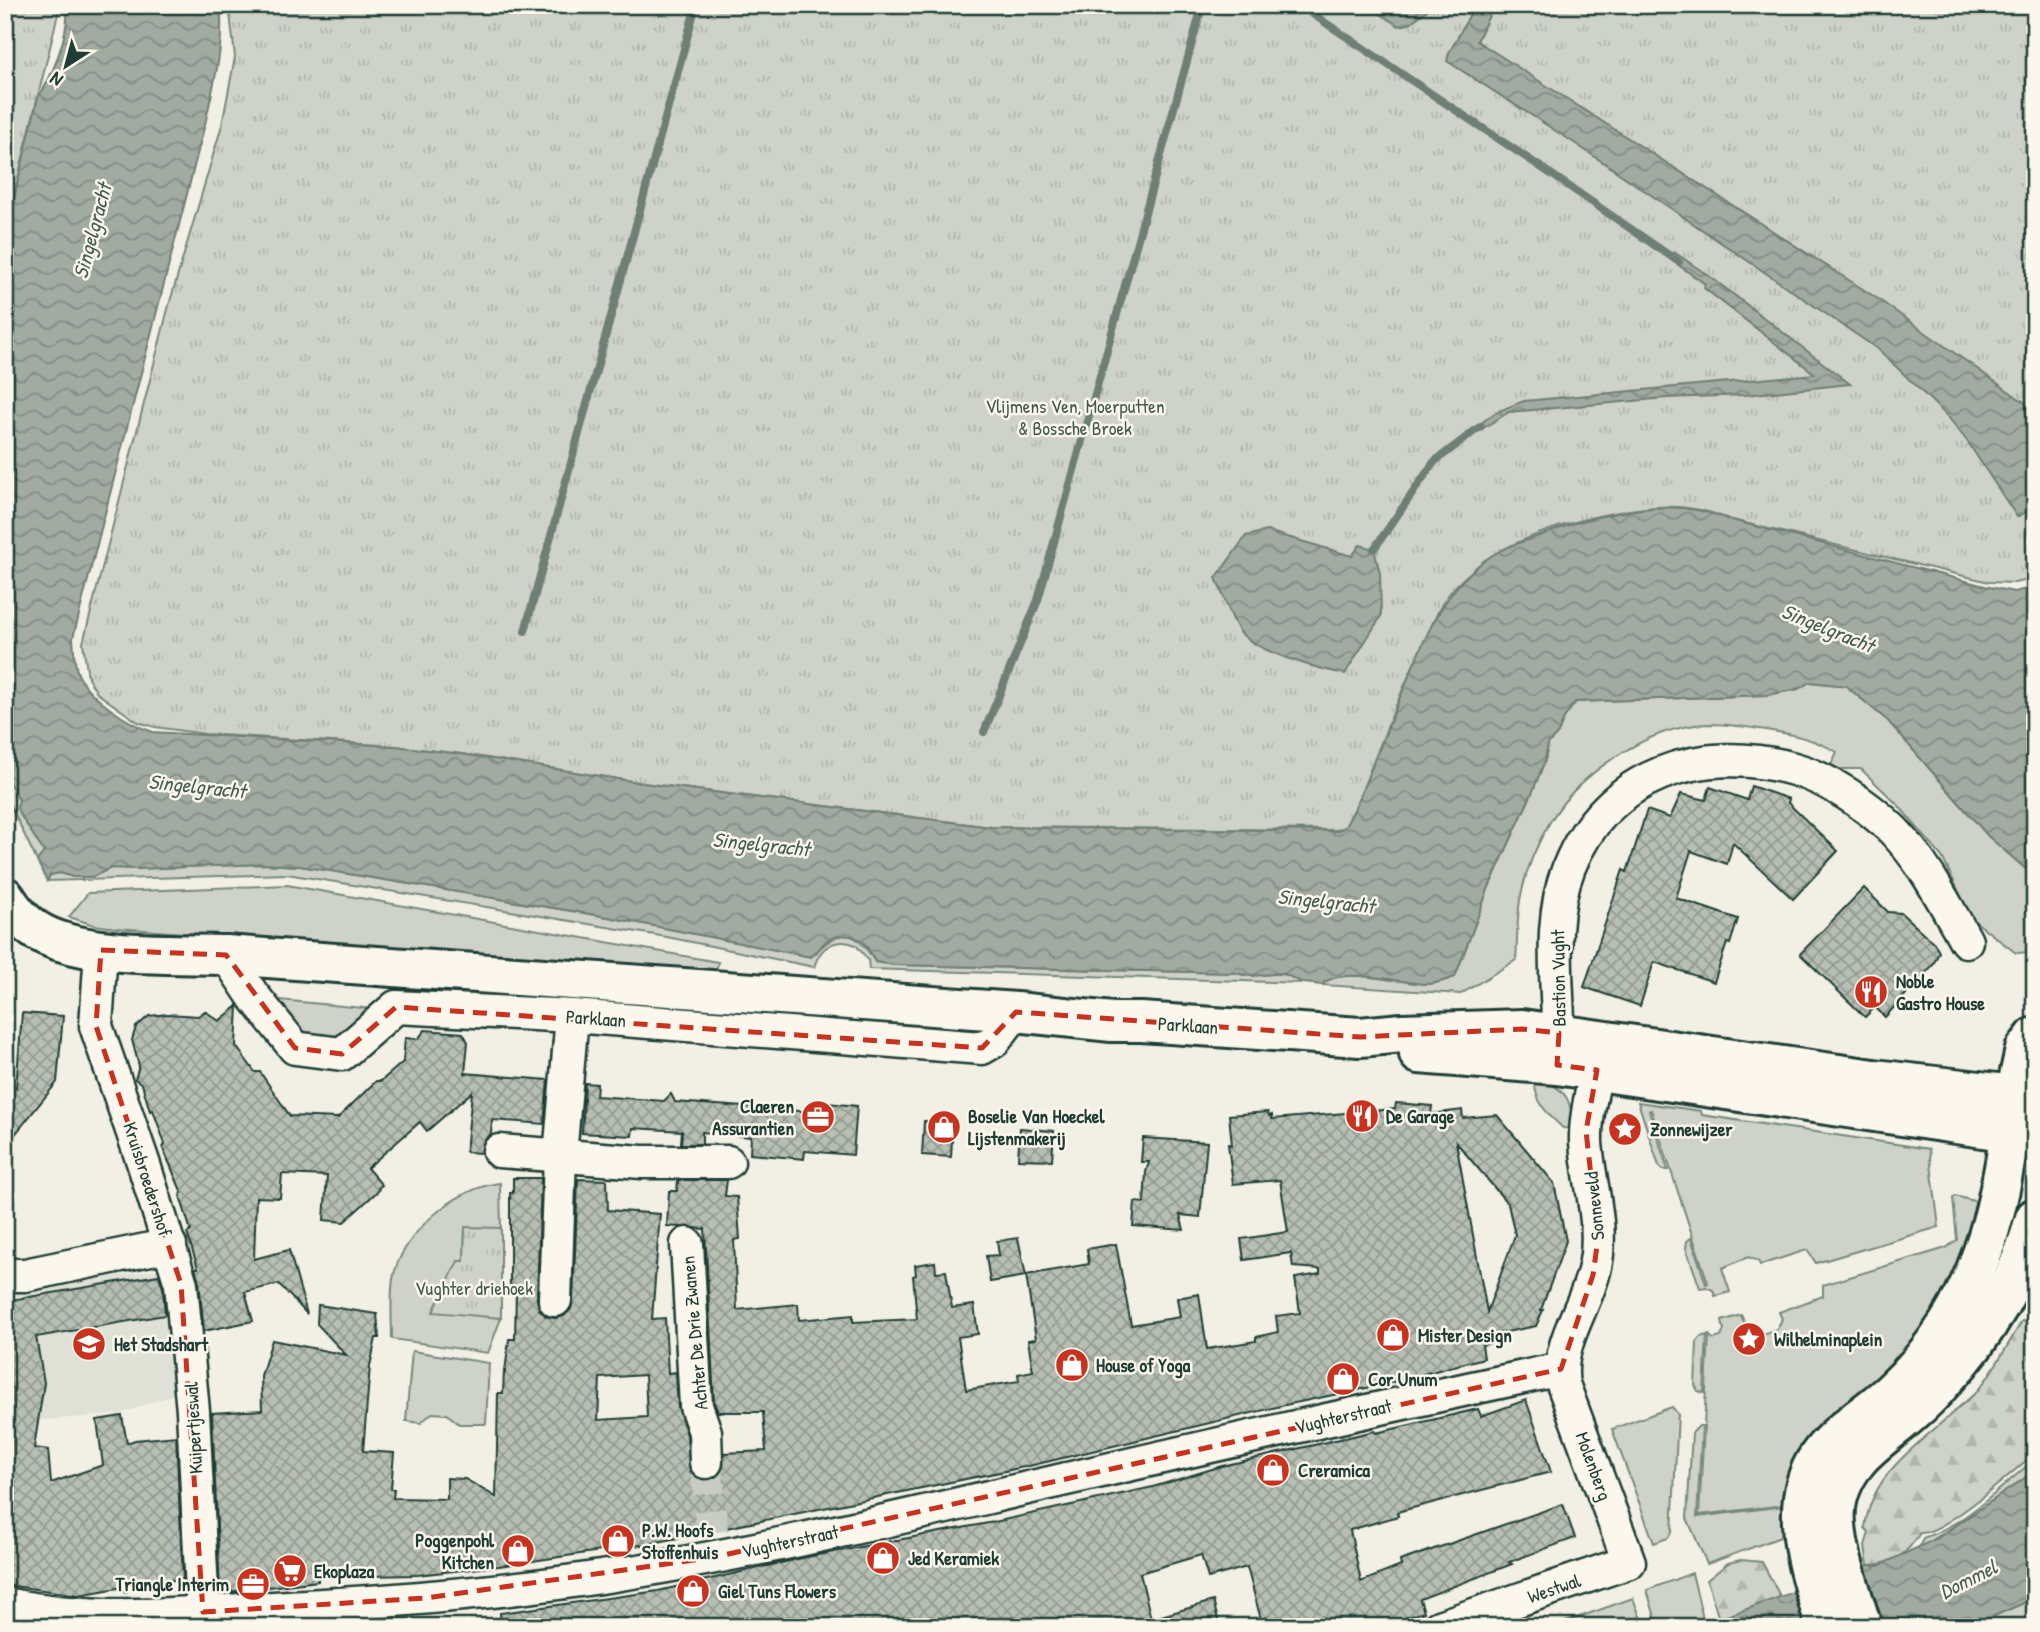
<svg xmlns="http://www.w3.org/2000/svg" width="2040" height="1632" viewBox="0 0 2040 1632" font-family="'Patrick Hand',sans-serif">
<defs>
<pattern id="forest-firs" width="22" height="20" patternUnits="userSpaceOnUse" patternTransform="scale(1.75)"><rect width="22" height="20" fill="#cfd2c8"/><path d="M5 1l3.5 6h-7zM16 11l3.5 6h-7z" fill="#b1b5ac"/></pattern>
<pattern id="park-tufts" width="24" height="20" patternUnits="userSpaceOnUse" patternTransform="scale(1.75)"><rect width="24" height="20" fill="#cfd2c8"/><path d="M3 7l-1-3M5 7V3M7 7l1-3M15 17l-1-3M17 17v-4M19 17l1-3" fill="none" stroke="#b1b5ac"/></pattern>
<pattern id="water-waves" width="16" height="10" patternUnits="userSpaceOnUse" patternTransform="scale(1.75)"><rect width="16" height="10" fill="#a2aba1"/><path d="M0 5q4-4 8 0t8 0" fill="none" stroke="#838c84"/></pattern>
<pattern id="building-cross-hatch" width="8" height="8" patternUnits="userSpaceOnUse" patternTransform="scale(1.75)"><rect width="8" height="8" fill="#b7beb3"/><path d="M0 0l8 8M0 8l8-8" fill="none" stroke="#949c92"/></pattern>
</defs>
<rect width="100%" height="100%" fill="#f2f0e5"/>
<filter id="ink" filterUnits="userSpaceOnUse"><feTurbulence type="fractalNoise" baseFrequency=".0143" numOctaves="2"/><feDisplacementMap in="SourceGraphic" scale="14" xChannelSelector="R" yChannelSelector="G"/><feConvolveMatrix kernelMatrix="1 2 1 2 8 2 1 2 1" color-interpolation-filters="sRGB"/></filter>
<g filter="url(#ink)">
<path fill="#e0e1d6" d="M167,1268L178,1393L120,1414L44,1420L5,1408V1294Z"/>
<g fill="#cfd2c8" stroke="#77887e" stroke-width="2">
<path d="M1809,682L1845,685L1888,721L1988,836L2035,877V949L2032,952L2016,953L1972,919L1942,857L1899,806L1861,769H1829L1837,752C1814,739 1792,734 1766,730C1747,727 1727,724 1708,724C1649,726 1579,773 1550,822C1538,842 1527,868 1522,891C1516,913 1518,938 1516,960L1461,994L1322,985C1339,964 1403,985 1429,984C1437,983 1447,979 1455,977L1489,887L1532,793L1545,760L1548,744L1558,733L1564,718L1576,702L1767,695L1798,689Z"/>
<path d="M5,775L19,800L23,816L44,852L37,861L5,794Z"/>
<path d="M263,864L300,866L608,917L811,957C839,929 853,924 875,962L895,965L1236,973C1261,982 1277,964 1303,983L869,969L868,960L856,945C836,937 820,946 814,967L667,937L287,874L47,881L50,875L60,873L73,877H92L111,868L136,869Z"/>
<path d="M287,885L718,962L716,973L117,928L94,925L69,917L88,893Z"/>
<path d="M269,999L374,1009L345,1039L301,1034Z"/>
<path d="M1534,1080C1566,1086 1569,1096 1574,1126L1572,1129L1563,1128C1546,1113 1536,1103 1534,1080Z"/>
<path d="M1638,1102L1701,1111L1702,1115L1929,1149L1939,1227L1816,1263L1807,1250L1760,1265L1758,1261L1748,1257L1722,1268L1730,1292L1715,1296L1713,1290L1706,1287L1700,1288L1686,1248L1687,1241L1691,1238L1706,1284L1708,1283L1651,1110L1649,1111L1668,1170H1663L1659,1166Z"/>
<path d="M500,1183L501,1228H465L464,1262L445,1288L434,1311L501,1318L488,1353L392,1339C392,1319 390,1299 393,1279C401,1234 456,1187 500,1183Z"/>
<path d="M1955,1196L1978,1202L1965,1268L1957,1261L1955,1274L1934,1316L1785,1505L1699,1515L1709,1335L1713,1339L1721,1337L1724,1330L1722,1321L1741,1315L1751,1338L1777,1329L1782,1319L1779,1312L1823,1296V1285L1946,1248L1957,1240L1953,1198Z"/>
<path d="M1707,1335L1704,1393L1698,1391L1695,1385L1697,1342L1701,1337Z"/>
<path d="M412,1351L489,1363L486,1424H459L447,1414L432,1413L421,1423L406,1421Z"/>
<path d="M1672,1407L1678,1414L1672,1532L1668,1538L1654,1543L1612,1429Z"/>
<path d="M1699,1426H1702L1697,1517L1784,1506L1783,1511L1789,1512L1786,1535L1707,1564L1687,1518L1692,1433Z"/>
<path d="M2035,1459V1471L2025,1479L1919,1549L1923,1538C1966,1524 2001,1487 2035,1459Z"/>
<path d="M1692,1573L1705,1627H1658L1647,1590Z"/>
<path d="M1633,1598L1644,1627H1551Z"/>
<path d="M2035,1598V1614L2023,1622L2018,1620L2011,1627H1969Z"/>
</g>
<g fill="url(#forest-firs)" stroke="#77887e" stroke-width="2">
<path d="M2022,1321L2035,1324V1453C2014,1471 1944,1534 1920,1533C1906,1555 1895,1564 1868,1565L1865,1546L1869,1532L1865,1528C1871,1472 1920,1444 1958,1408C1965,1402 1973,1396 1978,1390C1995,1369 2008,1344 2022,1321Z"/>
<path d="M1741,1560L1762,1562L1781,1598L1719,1619L1707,1580L1728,1563Z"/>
</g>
<g fill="url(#park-tufts)" stroke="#77887e" stroke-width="2">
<path d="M5,5L60,6L5,231Z"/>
<path d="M229,5H2035V579L2014,583L1989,582L1728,519C1683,500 1644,506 1598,516C1559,525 1501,544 1472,571C1463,578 1453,588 1446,598C1437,610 1432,627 1425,641C1398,695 1378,752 1355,808L1345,827L1336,830L992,827L650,784L461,754L395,746L205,734L155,727L138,722L97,693L88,678L83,643L169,305L222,125L235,57Z"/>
<path d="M465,1227L501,1228V1318L433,1312L458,1261H464Z"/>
</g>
<g fill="url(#water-waves)" stroke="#6e7f75" stroke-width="2">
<path d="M67,5H220C225,45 214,82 206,120L73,638C74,649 74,661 77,671C85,696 130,725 153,732L395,746L461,754L650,784L991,827L1336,831L1345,827L1355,808C1370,772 1385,736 1399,700C1418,655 1435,604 1472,571C1495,549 1514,545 1542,535C1561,528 1578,521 1598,517C1642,507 1685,501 1728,519L1985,586L2014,592L2035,587V877L1988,836L1888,721L1846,686L1810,682L1798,689L1767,695L1575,702L1564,718L1558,733L1548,744L1545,760L1532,793L1489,887L1455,977C1447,980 1438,983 1429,984C1404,984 1339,965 1322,985L1303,983L1282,973L1251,976L1236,973L895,965L875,962C872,956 868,947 863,942C853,934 837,933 826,941C820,946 818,953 811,957L608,917L300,866L263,864L136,869L111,868L92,877H73L60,873L50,875L47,881L37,861L44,852L19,813L17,808L19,800L5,775V236L38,97C53,77 70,30 67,5Z"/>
<path d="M1367,5H1427L1431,7L1409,24L1399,26Z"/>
<path d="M1475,5H1494L1477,41L1875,297L2024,402L2035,416V507L2017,517L1967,441L1949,418L1879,350L1576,144L1447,61L1449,53Z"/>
<path d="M1674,252L1712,278L1850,384L1745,395L1667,398L1509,412L1472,435C1484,415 1503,409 1524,401L1815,374L1704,288L1705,284L1670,259Z"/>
<path d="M1267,531L1352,556L1360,545L1374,549L1380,573L1381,616L1345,674C1319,669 1258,653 1240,632C1232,622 1222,591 1216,578L1246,536Z"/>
<path d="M2035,1471V1598L1969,1627H1709L1719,1619L1868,1565L1878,1566L1938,1538Z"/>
</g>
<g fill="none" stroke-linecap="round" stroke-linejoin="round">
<g stroke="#6e7f75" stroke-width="8">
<path d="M1299,5L1551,174L1679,262"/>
<path d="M1374,549L1434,462L1481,426"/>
<path d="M525,631L696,5"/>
<path d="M984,732L1038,600L1200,14"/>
</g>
</g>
<g fill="url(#building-cross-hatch)" stroke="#1f3d34" stroke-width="2" fill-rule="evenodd">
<path d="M1751,786L1789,799L1788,803L1838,851L1793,899L1733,843L1727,864L1691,851L1676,898L1738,919L1730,944L1727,943L1714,982L1654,962L1640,1006L1584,987L1623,870L1627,872L1647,810L1670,818L1681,794L1706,800L1710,787L1747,800Z"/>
<path d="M1864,888L1888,912L1901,913L1934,943L1939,952L1933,965L1885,1017L1875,1007L1865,1017L1800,954Z"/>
<path d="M238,1006L236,1046L255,1072H260L290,1116L338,1118L376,1081H381L403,1062L405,1038L418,1039L425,1030L463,1033L468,1042L465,1073L548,1080L544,1124L492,1120L491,1134L484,1141L481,1153L466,1152L472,1092L427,1131L420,1122L367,1168L382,1185L378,1188L379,1190L344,1222L324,1220L327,1176L282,1174L280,1198L256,1197L254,1259L289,1250L307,1314L279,1284L245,1292L253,1321L204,1331L199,1282L195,1268H198L187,1233L191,1231L180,1196L182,1193L163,1148L165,1144L153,1110L150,1111L142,1084L135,1079L139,1066L132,1040L136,1027L149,1016L168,1014L198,1016L205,1011L219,1021Z"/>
<path d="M22,1013L63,1016L57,1082L5,1147V1081L16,1088Z"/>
<path d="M585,1083L597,1084L596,1096L664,1101L671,1094L675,1102L827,1113L828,1103L857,1106L853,1155L805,1151L804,1159L750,1154L751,1137L702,1132V1144H681L682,1131L633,1128L632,1136L582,1133Z"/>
<path d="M1396,1103L1432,1106L1431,1114L1462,1110L1463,1118L1497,1115L1554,1183L1566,1241L1541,1310H1543L1536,1326L1501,1333L1503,1341L1482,1345L1484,1358L1386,1384L1285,1405L1029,1466L648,1544L499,1566L417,1575L318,1577V1581L220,1593L212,1413L262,1410L261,1376L272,1340L346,1355L317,1324L318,1305L377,1314L379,1338H376L370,1366L363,1451L394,1453L391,1489H394L393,1498L447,1499V1478L465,1479L496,1497L498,1393H503L504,1371L505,1372L509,1339H515L516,1289L510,1284V1193H513V1178H541L537,1299L539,1309L546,1316L554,1318L564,1316L571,1309L573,1301L578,1179L607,1180L608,1210L660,1214L652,1319L665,1318L668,1373L676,1372L678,1407L687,1435L690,1471L698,1478L707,1480L716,1477L722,1471L724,1453L766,1451L763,1412H718L714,1402L705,1229L667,1226L669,1191H677L678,1180H727L725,1196L737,1197L740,1239L734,1240L737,1310L798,1304L799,1320L853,1315V1322L917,1319L913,1276L916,1275L915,1265L935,1262L936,1272L946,1271L952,1308L974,1305L978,1334L958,1337L966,1390L1019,1381L1018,1374L1033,1371L1028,1340L1036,1339L1026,1275L1089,1264L1087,1249L1116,1244L1131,1325L1180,1317L1177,1298L1199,1294L1207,1349L1256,1341V1337L1278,1332L1276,1316L1300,1313L1295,1278L1320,1274V1269L1293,1267L1291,1253L1244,1260L1241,1239L1288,1232L1280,1180L1233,1184L1228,1144L1232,1145L1229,1115L1268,1112L1269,1116L1272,1115V1119L1395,1109ZM1456,1142L1508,1204L1515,1235L1487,1312ZM645,1375L647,1417L598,1420L600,1378Z"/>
<path d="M924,1121L953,1123L951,1157L922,1155Z"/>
<path d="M1020,1128L1054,1131L1052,1160L1018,1159Z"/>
<path d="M1143,1138L1207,1142L1200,1217L1180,1215L1184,1230L1133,1226L1135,1202L1144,1203L1146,1172L1149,1162H1141Z"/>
<path d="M1018,1238L1026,1276L990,1282L986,1256L999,1255L997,1241Z"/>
<path d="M159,1275L163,1288L165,1315L36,1337L44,1383L34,1448L48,1450L51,1483L103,1465L97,1420L122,1416L127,1443L135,1440L176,1436L183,1579L131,1585L126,1592L118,1588L79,1595L5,1585V1301Z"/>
<path d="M1526,1400L1551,1472L1397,1512L1398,1516L1350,1530L1361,1582L1401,1566L1400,1561L1563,1504L1575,1538L1509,1562L1512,1564L1420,1599L1424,1612L1376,1627H1263L1247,1567L1208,1578L1201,1555L1140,1573L1151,1619L1213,1601L1220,1627H1146L1145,1621L1120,1627H501L500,1613L658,1591L807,1557L999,1521L1153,1487L1222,1466L1375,1431L1376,1433L1478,1409L1481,1416Z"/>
</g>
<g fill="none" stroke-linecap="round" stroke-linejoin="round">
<path stroke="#c8ccc2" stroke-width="32" stroke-dasharray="32 16" stroke-linecap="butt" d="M706,1462L712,1532"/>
<g stroke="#1f3d34" stroke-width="37">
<g id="minor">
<path d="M101,950L96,1026L144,1165L181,1284L193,1411L203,1612"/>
<path d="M226,955L252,994L295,1048L342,1054L396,1007L572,1016L982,1048L994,1041L1016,1012"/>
<path d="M1558,1056C1561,993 1545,928 1569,867C1606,774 1702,743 1794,769C1829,779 1867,805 1893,830C1924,862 1944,902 1966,941"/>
<path d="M499,1151L642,1162H728"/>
<path d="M687,1244L696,1406L705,1432L706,1462"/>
<path d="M5,1275H25L170,1245"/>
<path d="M555,1300L560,1156L572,1016"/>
<path d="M5,1604C104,1625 207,1611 306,1606C409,1600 512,1591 614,1575C771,1550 926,1511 1080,1476C1240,1439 1401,1403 1561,1369"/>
<path d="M1439,1627L1629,1562L1563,1384C1556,1345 1585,1308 1594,1271C1605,1228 1589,1185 1586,1142C1585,1111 1596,1078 1601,1046"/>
</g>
</g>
<g stroke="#1f3d34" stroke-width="44">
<g id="tertiary">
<path d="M1826,1627C1816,1593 1803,1558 1802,1523C1799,1449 1843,1434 1890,1393C1912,1373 1932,1349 1948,1324C1992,1256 2005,1174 2015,1095L2035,1106"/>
<path d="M1862,1627C1852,1593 1828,1531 1838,1497C1848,1457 1881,1440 1910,1414C1922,1404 1934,1392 1944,1380C1986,1336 2020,1277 2035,1218"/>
</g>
</g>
<g stroke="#1f3d34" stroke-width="44">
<g id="secondary">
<path d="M5,897C13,910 22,921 34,929C79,959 172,953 226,955L1016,1012L1112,1022H1141L1360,1037L1402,1033L1522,1029L1874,1079L2015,1095L2025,1050L2035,1037"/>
<path d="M1419,1054L1557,1065L2010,1132L2035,1127"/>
</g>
</g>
<use href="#minor" stroke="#fbf7ec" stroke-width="32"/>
<use href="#tertiary" stroke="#fbf7ec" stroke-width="38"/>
<use href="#secondary" stroke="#fbf7ec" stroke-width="38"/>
</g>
</g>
<path fill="none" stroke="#c8321e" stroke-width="5" stroke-dasharray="14 9" stroke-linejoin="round" d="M101,950L226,955L295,1048L342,1054L396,1007L982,1048L1016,1012L1360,1037L1522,1029L1559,1033L1557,1065L1597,1070L1586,1131L1598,1238L1593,1275L1561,1369L715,1557L426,1598L203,1612L181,1284L96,1026Z"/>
<defs>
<g id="restaurant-disc" transform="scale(1.75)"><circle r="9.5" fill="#c8321e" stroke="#fbf7ec"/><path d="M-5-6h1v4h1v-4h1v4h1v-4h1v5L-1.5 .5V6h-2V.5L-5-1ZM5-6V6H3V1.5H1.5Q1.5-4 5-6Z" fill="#fff"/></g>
<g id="office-disc" transform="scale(1.75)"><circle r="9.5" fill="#c8321e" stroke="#fbf7ec"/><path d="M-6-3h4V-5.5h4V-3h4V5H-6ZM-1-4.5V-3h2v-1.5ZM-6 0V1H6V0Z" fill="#fff"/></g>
<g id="shop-disc" transform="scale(1.75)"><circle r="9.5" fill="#c8321e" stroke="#fbf7ec"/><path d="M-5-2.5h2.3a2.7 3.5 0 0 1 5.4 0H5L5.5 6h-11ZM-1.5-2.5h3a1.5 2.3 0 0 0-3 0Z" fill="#fff"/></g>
<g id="sight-disc" transform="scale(1.75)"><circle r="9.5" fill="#c8321e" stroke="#fbf7ec"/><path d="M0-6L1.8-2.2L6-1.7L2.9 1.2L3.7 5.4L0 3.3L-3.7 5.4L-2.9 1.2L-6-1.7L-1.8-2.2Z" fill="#fff"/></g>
<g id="school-disc" transform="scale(1.75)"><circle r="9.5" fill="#c8321e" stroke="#fbf7ec"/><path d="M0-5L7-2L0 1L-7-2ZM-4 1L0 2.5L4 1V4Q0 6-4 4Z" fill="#fff"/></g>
<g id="supermarket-disc" transform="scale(1.75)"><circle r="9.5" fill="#c8321e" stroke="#fbf7ec"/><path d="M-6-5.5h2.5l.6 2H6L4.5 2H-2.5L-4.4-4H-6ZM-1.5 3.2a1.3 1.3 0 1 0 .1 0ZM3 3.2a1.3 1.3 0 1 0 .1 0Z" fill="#fff"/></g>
</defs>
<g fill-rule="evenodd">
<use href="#restaurant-disc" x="1871" y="992"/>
<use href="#restaurant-disc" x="1362" y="1116"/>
<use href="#office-disc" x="818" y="1117"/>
<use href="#shop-disc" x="944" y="1127"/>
<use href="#sight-disc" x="1625" y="1129"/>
<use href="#shop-disc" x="1393" y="1335"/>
<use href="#sight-disc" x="1749" y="1339"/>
<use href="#school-disc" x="89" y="1344"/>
<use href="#shop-disc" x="1072" y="1365"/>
<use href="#shop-disc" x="1343" y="1379"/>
<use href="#shop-disc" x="1273" y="1470"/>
<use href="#shop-disc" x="618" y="1541"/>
<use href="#shop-disc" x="518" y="1551"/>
<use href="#shop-disc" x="883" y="1558"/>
<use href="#supermarket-disc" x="290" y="1571"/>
<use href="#office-disc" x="253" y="1584"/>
<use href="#shop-disc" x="693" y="1591"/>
</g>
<g text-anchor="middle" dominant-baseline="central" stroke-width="5" stroke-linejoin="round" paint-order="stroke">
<g font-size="19" fill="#425b52" stroke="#fbf7ec">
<text x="1075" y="406">Vlijmens Ven, Moerputten<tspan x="1075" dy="22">&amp; Bossche Broek</tspan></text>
<text x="474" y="1288">Vughter driehoek</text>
</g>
<g font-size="19" fill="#1f3d34" stroke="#fbf7ec">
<text transform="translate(1558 978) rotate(-91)">Bastion Vught</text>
<text transform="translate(596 1018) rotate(4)">Parklaan</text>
<text transform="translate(1188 1025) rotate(4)">Parklaan</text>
<text transform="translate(148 1179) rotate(72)">Kruisbroedershof</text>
<text transform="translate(1594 1206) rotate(-96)">Sonneveld</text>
<text transform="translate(694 1333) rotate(-95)">Achter De Drie Zwanen</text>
<text transform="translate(1343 1416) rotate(-13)">Vughterstraat</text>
<text transform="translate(193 1428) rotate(-93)">Kuipertjeswal</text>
<text transform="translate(1594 1466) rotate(70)">Molenberg</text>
<text transform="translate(790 1541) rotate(-12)">Vughterstraat</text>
<text transform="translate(1554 1588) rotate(-19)">Westwal</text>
</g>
<g font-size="19" font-weight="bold" fill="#1f3d34" stroke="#fbf7ec" text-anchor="start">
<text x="1896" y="981">Noble<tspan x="1896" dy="22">Gastro House</tspan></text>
<text x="794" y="1106" text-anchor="end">Claeren<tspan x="794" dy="22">Assurantien</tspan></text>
<text x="968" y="1116">Boselie Van Hoeckel<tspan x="968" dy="22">Lijstenmakerij</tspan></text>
<text x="1386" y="1116">De Garage</text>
<text x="1650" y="1129">Zonnewijzer</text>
<text x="1418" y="1335">Mister Design</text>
<text x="1774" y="1339">Wilhelminaplein</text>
<text x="114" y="1344">Het Stadshart</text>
<text x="1096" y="1365">House of Yoga</text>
<text x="1368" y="1379">Cor Unum</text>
<text x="1298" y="1470">Creramica</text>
<text x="642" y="1530">P.W. Hoofs<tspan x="642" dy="22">Stoffenhuis</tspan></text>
<text x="494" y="1540" text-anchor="end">Poggenpohl<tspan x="494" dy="22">Kitchen</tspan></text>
<text x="908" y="1558">Jed Keramiek</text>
<text x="314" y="1571">Ekoplaza</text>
<text x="229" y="1584" text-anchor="end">Triangle Interim</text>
<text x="718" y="1591">Giel Tuns Flowers</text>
</g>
<g font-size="21" font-style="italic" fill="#465e55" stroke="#fbf7ec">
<text transform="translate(92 231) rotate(-75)">Singelgracht</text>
<text transform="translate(1828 628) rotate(22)">Singelgracht</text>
<text transform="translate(197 786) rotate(6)">Singelgracht</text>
<text transform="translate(761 844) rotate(6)">Singelgracht</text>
<text transform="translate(1326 901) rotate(6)">Singelgracht</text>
<text transform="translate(1968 1579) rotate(-27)">Dommel</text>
</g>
</g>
<rect width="2040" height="1632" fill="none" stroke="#fbf7ec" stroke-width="28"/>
<rect x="14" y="14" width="2012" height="1604" fill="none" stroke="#1f3d34" stroke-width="2.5" filter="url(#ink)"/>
<g transform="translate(66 66) rotate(216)" stroke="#fbf7ec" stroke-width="5" paint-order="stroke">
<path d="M0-5L12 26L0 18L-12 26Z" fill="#1f3d34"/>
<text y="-10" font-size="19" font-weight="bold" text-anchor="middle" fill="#1f3d34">N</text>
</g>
</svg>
